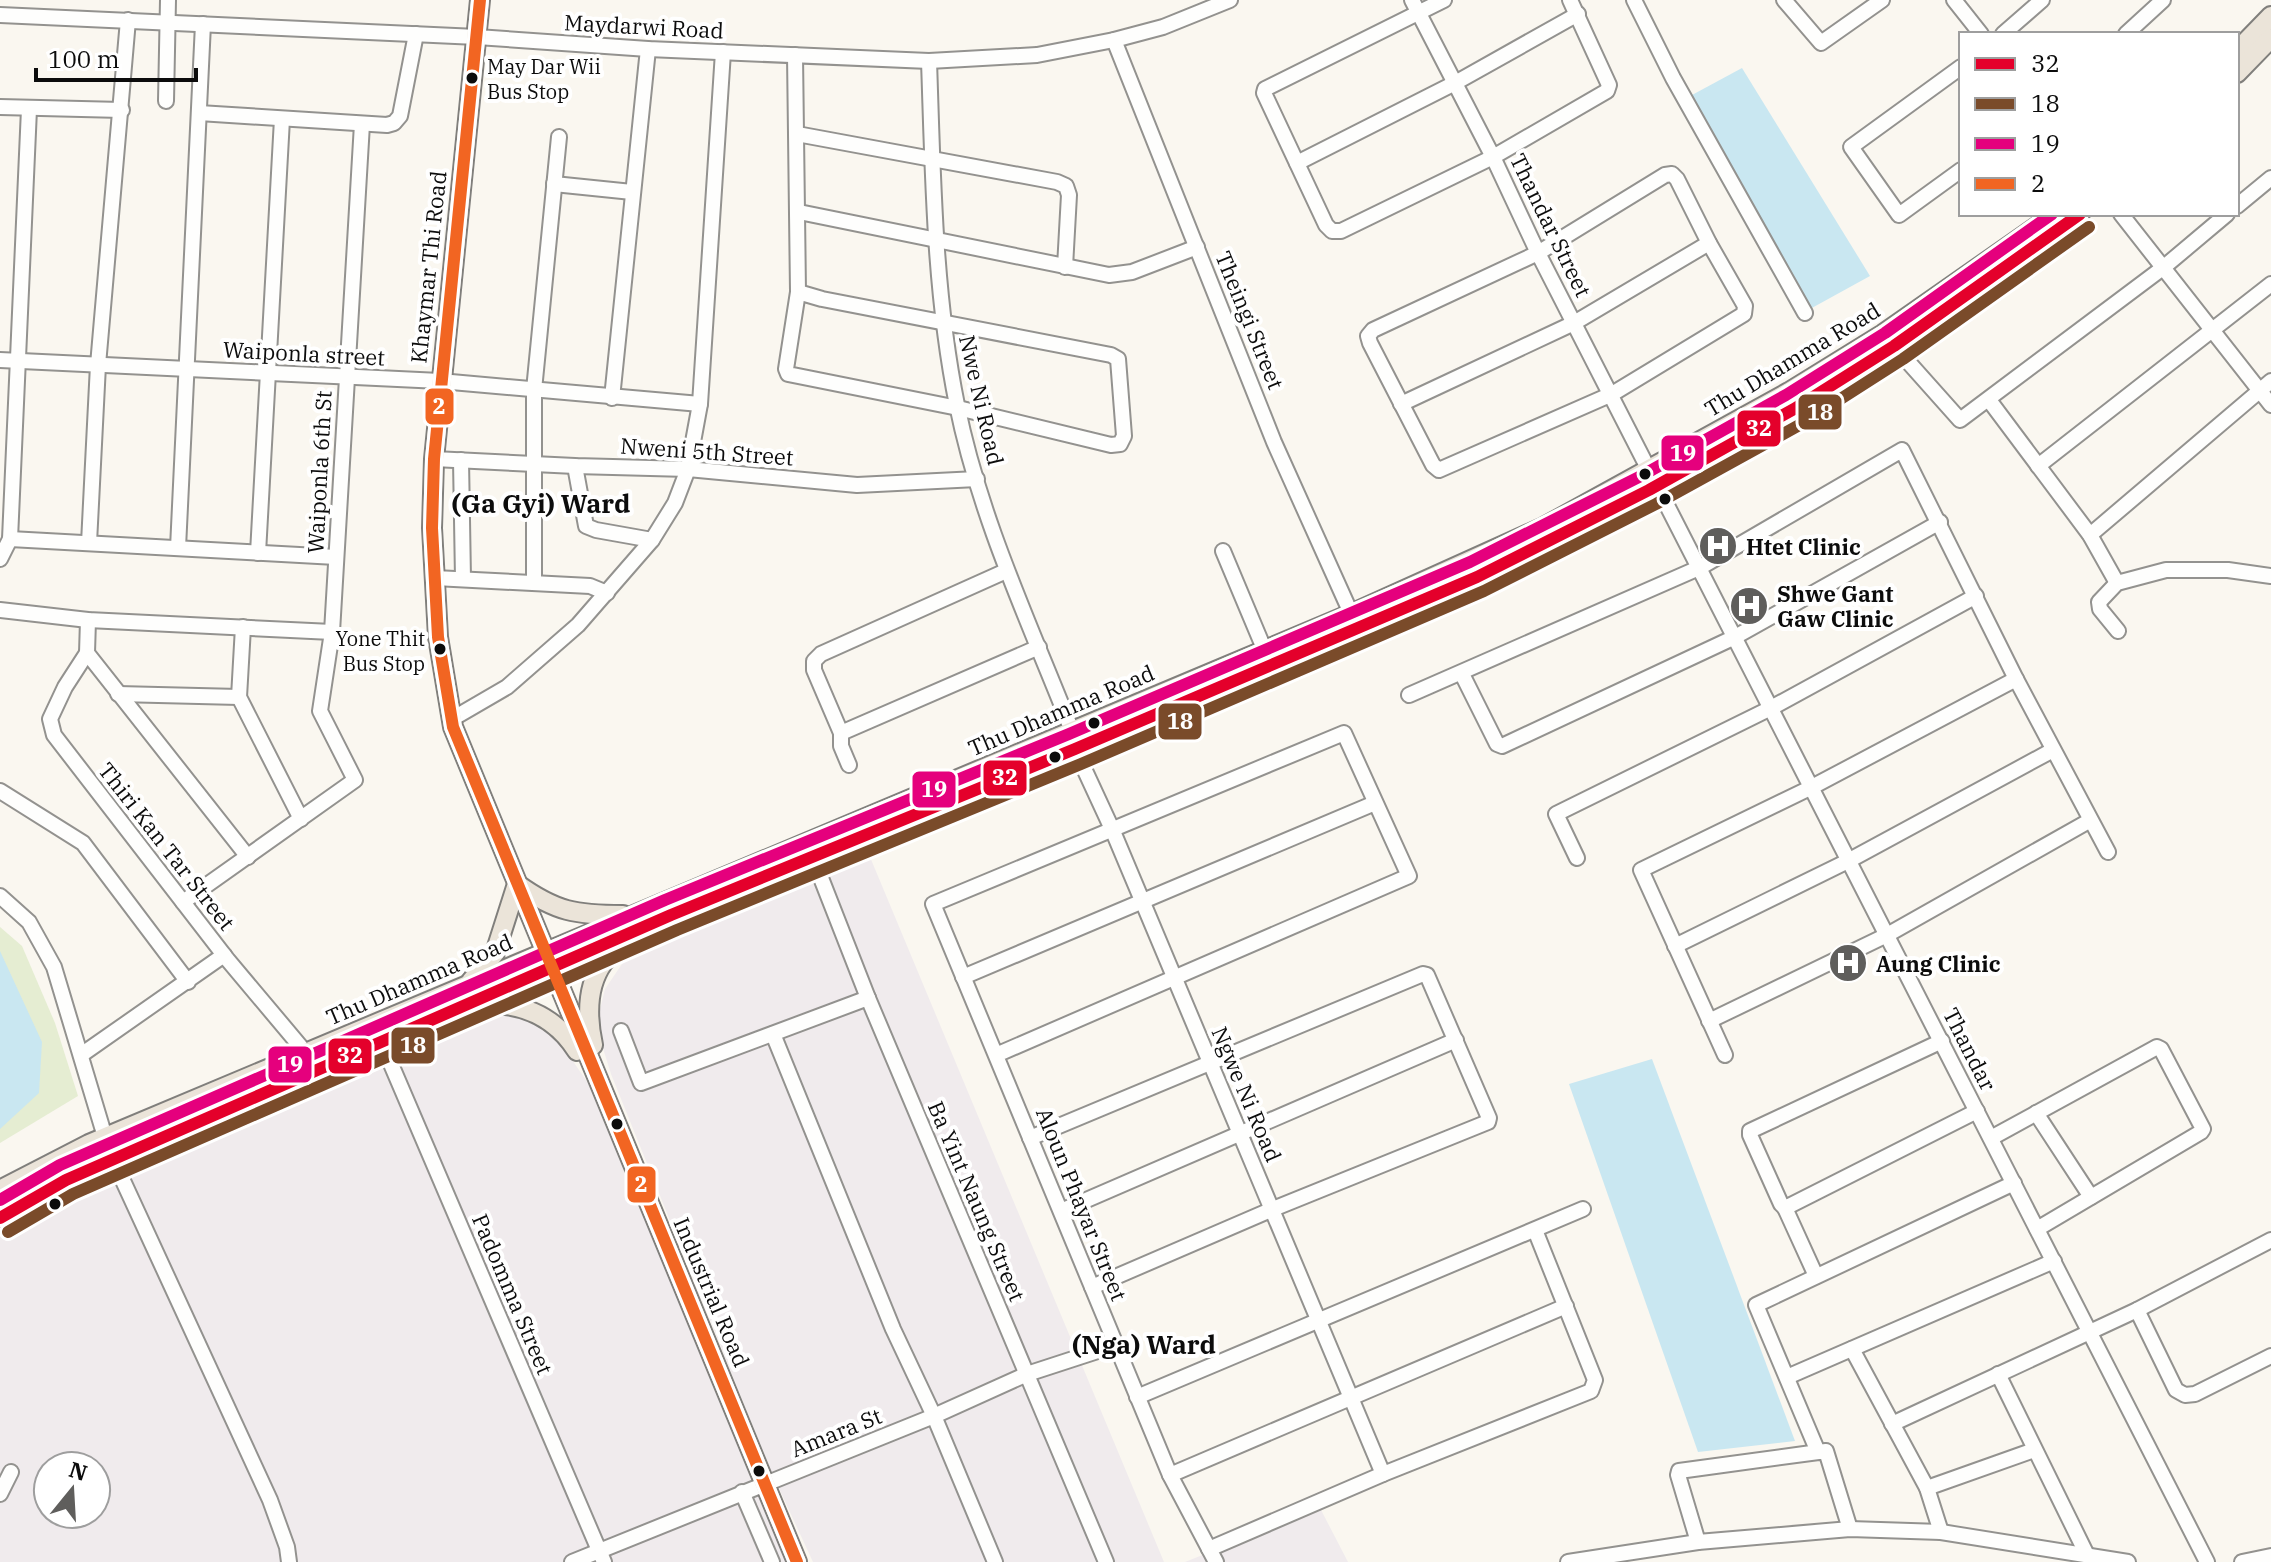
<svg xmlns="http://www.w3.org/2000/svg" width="2271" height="1562" viewBox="0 0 2271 1562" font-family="'IBM Plex Serif',serif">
<rect width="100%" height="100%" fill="#faf7f0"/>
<g fill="#f0ebed" fill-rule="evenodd">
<path d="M865,845L1164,1562H813L770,1469L611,1074L596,1026L605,989L624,961L684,929Z"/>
<path d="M496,1010L533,1021L559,1041L588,1083L788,1562H0V1233L74,1187L137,1165L462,1014ZM48,1466H96V1514H48Z"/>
<path d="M1320,1508L1348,1562H1185Z"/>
</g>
<path fill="#e5edd2" d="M0,927L22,946L55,1023L78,1096L0,1143Z"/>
<g fill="#c9e7f1">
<path d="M1742,68L1870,276L1810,309L1692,95Z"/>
<path d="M0,951L42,1042L39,1093L0,1129Z"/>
<path d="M1652,1059L1795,1441L1698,1452L1569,1084Z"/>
</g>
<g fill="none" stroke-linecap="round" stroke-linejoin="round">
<g stroke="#93928f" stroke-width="18">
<g id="minor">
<path d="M1412,0L1493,157L1538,253L2207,1562"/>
<path d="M1444,0L1265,89L1264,93L1326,225L1332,231H1341L1493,157L1607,91L1609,85L1570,0"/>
<path d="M1634,0L1673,78L1805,313"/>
<path d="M1784,0L1821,43L1882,0"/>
<path d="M1954,0L1981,34"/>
<path d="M0,15L477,37L648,49L929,61L1037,55L1114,40L1163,27L1230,0"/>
<path d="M2003,34L2042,0"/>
<path d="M2126,34L2163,0"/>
<path d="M1114,40L1274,442L1354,620"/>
<path d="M795,55L798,292L786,369L788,374L958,408L1111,445L1120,444L1124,436L1118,359L1111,355L822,299L798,292"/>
<path d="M929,61C933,176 934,292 957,405C980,519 1030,624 1072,731L1075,749L1112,829L1383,1474"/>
<path d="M1961,67L1851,147L1899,215L1961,170"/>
<path d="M166,101L168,0"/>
<path d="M0,107L122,110"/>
<path d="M199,113L387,125L394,123L400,116L416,34"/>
<path d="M797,134L1057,182L1066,186L1069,195L1065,267"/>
<path d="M1297,163L1455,83L1578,14"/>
<path d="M1672,174L1677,179L1709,243L1745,306L1744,314L1612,394L1439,470L1433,465L1370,343L1368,336L1373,330L1538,253L1665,175Z"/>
<path d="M554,184L632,192"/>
<path d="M2237,206L2271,178"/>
<path d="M799,212L1109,275L1132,272L1197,247"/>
<path d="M2121,214L2271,405"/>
<path d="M1894,346L1960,420L2164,267L2227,214"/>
<path d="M0,360L440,381L700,404"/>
<path d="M612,398L648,49"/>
<path d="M1989,400L2090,535L2117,583"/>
<path d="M1401,404L1574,323L1709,243"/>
<path d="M434,459L575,466L688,469L857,485L977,479"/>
<path d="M461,460L463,579"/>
<path d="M575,466L586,526L596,530L652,540"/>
<path d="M2038,466L2271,284"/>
<path d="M2090,535L2271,381"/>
<path d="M10,539L336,557"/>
<path d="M89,543L98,365L128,20"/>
<path d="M178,548L203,24"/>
<path d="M1223,551L1265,651"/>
<path d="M258,553L282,119"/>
<path d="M0,559L10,539L29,109"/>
<path d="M435,578L590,586L607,593"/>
<path d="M534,583V390L559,137"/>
<path d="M0,610L88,620L332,632"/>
<path d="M88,620L87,653L248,857"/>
<path d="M243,627L239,697L301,819"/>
<path d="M2118,631L2100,609L2099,602L2117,583L2166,570H2228L2271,576"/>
<path d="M87,653L65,687L50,719L54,735L227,959L306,1053"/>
<path d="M1462,674L1497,744L1502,746L1735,637L1940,522"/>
<path d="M118,694L239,697"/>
<path d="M1409,695L1701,567L1902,450L2016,679L2108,852"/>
<path d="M452,719L507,687L578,625L652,540L675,503L688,469L700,404L723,52"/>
<path d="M841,733L814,670V661L821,654L1006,571"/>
<path d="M849,765L841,746V733L1039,647"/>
<path d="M0,791L83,843L188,982"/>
<path d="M812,855L868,998L1106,1562"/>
<path d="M1577,858L1556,814L1771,708L1976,596"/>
<path d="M0,896L29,922L54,967L105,1137"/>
<path d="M183,902L355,780L320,711L332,632L362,124"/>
<path d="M1675,946L1848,861L2053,750"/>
<path d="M963,977L1375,803"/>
<path d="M1709,1021L1887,935L2089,821"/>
<path d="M621,1031L641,1083L868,998"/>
<path d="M773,1034L893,1329L934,1416L995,1562"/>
<path d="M1942,1041L1750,1131V1135L1781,1204L1785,1208L1977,1111"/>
<path d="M382,1043L604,1562"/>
<path d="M81,1055L224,955"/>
<path d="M996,1055L1409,876L1344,733L933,904L1170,1475L1216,1562"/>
<path d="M1725,1055L1641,870L1810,788L2016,679"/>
<path d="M2036,1113L2091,1197"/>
<path d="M1030,1138L1423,974L1427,975L1489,1118L1488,1122L1273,1209L1092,1287"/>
<path d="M1991,1138L2157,1047L2161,1049L2203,1129L2201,1132L2037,1229"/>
<path d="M113,1159L270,1500L287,1547L289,1562"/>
<path d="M1785,1208L1816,1276"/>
<path d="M1061,1211L1456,1040"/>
<path d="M2137,1310L2176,1390L2185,1395L2195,1394L2271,1356"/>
<path d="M1852,1349L1927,1488L1941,1532"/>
<path d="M1998,1374L2087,1555"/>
<path d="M1787,1377L2054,1261"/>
<path d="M1137,1397L1583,1209"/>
<path d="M1892,1424L2137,1310L2271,1240"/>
<path d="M1818,1452L1756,1305L2014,1183"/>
<path d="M1170,1475L1566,1306"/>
<path d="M1927,1488L2034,1450"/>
<path d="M742,1492L772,1562"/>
<path d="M0,1494L11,1472"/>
<path d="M1698,1542L1678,1475L1679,1471L1826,1451L1850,1529"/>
<path d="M1209,1549L1383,1474L1591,1391L1595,1380L1535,1230"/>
<path d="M572,1562L934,1416L1027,1374L1116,1345"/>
<path d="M1568,1562L1698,1542L1850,1529L1941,1532L2128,1562"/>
<path d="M2242,1562L2271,1556"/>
</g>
</g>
<g stroke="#807f7c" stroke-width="22">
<g id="major">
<path d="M480,0L434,459L432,528L438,637L453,727L797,1562"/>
<path d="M2237,51L2271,16"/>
<path d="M2237,73L2271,38"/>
<path d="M517,884C556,912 576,915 623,915"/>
<path d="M471,981L495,953L517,884"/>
<path d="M480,1004C521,1002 555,1016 577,1051"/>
<path d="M593,1045C587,1017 586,987 603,963C609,954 620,947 627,940"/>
<path d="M0,1190L89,1144L1351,614L1544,527L1789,392L1883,334L2055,214"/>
<path d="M0,1218L66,1180L671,915L1075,749L1477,577L1649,490L1794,409L1894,346L2080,214"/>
</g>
</g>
<use href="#minor" stroke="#fefefd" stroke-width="14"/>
<use href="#major" stroke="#ebe4d9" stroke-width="18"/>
<g stroke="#fff" stroke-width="18">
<path id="bus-1" d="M0,1218L66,1180L671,915L1075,749L1477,577L1649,490L1794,409L1894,346L2080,214"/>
</g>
<g stroke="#fff" stroke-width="18">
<path id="bus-2" d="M8,1232L73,1194L677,930L1081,764L1484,591L1656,504L1803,423L1903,359L2089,227"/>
</g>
<g stroke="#fff" stroke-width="18">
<path id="bus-3" d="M0,1200L60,1165L665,900L1069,734L1470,562L1641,476L1786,395L1885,333L2052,214"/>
</g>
<g stroke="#fff" stroke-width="18">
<path id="bus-4" d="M480,0L434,459L432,528L438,637L453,727L797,1562"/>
</g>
<use href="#bus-1" stroke="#e4002b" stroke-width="12"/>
<use href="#bus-2" stroke="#7a4b2a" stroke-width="12"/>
<use href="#bus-3" stroke="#e5007d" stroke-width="12"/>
<use href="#bus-4" stroke="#f26522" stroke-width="12"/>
</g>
<defs>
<g id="hospital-disc" transform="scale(2)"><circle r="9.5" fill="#5f5e5c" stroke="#fff"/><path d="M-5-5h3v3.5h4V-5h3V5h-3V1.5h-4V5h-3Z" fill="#fff"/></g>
</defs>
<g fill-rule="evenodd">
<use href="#hospital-disc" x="1718" y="546"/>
<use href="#hospital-disc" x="1749" y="606"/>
<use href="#hospital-disc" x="1848" y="963"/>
</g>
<g fill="#0c0c0c" stroke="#fff" stroke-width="3">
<circle cx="472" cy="78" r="7"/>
<circle cx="1645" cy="474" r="7"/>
<circle cx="1665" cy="499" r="7"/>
<circle cx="440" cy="649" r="7"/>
<circle cx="1094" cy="723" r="7"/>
<circle cx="1055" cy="757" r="7"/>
<circle cx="617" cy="1124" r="7"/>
<circle cx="55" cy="1204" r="7"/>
<circle cx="759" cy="1471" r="7"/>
</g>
<g text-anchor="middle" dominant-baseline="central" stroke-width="8" stroke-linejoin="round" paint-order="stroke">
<g font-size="20" fill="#0c0c0c" stroke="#fff" text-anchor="start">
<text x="487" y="66">May Dar Wii<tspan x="487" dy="25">Bus Stop</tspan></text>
<text x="425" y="638" text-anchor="end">Yone Thit<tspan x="425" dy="25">Bus Stop</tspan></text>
</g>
<g font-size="22" fill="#0c0c0c" stroke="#fff">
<text transform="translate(644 26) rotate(3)">Maydarwi Road</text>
<text transform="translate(1551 225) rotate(64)">Thandar Street</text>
<text transform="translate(428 267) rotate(-84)">Khaymar Thi Road</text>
<text transform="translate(1250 320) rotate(68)">Theingi Street</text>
<text transform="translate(304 353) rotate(3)">Waiponla street</text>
<text transform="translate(1792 359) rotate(-31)">Thu Dhamma Road</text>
<text transform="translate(982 400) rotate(77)">Nwe Ni Road</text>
<text transform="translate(707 451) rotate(4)">Nweni 5th Street</text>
<text transform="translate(319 472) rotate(-87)">Waiponla 6th St</text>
<text transform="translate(1061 710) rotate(-23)">Thu Dhamma Road</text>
<text transform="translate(167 846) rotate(52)">Thiri Kan Tar Street</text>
<text transform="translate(419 979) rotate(-23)">Thu Dhamma Road</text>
<text transform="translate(1970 1049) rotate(63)">Thandar</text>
<text transform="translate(1247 1094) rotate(67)">Ngwe Ni Road</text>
<text transform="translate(977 1201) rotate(67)">Ba Yint Naung Street</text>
<text transform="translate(1082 1204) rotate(68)">Aloun Phayar Street</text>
<text transform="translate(712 1292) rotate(67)">Industrial Road</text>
<text transform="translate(513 1294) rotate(67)">Padomma Street</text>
<text transform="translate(836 1432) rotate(-22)">Amara St</text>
</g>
<g font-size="22" font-weight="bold" fill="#0c0c0c" stroke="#fff" text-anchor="start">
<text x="1746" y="546">Htet Clinic</text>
<text x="1777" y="593">Shwe Gant<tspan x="1777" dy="25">Gaw Clinic</tspan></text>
<text x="1876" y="963">Aung Clinic</text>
</g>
<g font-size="26" font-weight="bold" fill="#0c0c0c" stroke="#fff">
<text x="541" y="503">(Ga Gyi) Ward</text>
<text x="1144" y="1344">(Nga) Ward</text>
</g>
</g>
<g stroke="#fff" stroke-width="3">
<rect x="424" y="387" width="31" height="39" rx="8" fill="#f26522"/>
<rect x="1797" y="393" width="46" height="38" rx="8" fill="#7a4b2a"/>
<rect x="1736" y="409" width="46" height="39" rx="8" fill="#e4002b"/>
<rect x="1660" y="434" width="45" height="38" rx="8" fill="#e5007d"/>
<rect x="1157" y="702" width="46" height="39" rx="8" fill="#7a4b2a"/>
<rect x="982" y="759" width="46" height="38" rx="8" fill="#e4002b"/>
<rect x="911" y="770" width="46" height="39" rx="8" fill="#e5007d"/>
<rect x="390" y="1026" width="46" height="39" rx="8" fill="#7a4b2a"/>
<rect x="327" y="1037" width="46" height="38" rx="8" fill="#e4002b"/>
<rect x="267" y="1045" width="46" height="39" rx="8" fill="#e5007d"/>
<rect x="626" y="1165" width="31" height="39" rx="8" fill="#f26522"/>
</g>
<g font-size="22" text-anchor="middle" font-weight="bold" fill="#fff">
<text x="439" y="414">2</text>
<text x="1820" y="420">18</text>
<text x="1759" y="436">32</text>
<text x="1683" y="461">19</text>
<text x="1180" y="729">18</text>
<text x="1005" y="785">32</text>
<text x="934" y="797">19</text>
<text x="413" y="1053">18</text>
<text x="350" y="1063">32</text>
<text x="290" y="1072">19</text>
<text x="641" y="1192">2</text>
</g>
<rect x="1959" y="32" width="280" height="184" fill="#ffffff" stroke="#9e9e9e" stroke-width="2"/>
<rect x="1975" y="58" width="40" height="12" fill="#e4002b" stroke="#9e9e9e" stroke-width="2"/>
<text x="2031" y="72" font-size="24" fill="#0c0c0c">32</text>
<rect x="1975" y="98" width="40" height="12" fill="#7a4b2a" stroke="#9e9e9e" stroke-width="2"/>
<text x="2031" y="112" font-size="24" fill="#0c0c0c">18</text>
<rect x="1975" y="138" width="40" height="12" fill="#e5007d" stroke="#9e9e9e" stroke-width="2"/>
<text x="2031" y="152" font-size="24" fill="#0c0c0c">19</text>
<rect x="1975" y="178" width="40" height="12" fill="#f26522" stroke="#9e9e9e" stroke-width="2"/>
<text x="2031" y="192" font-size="24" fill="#0c0c0c">2</text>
<g transform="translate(72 1490) rotate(18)"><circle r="38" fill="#ffffff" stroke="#9e9e9e" stroke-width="2"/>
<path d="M0-6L14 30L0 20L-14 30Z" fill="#5f5e5c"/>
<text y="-12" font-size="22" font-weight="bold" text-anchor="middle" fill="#0c0c0c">N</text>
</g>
<path d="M36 68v12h160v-12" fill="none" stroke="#0c0c0c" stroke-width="4"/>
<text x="48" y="68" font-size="24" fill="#0c0c0c" stroke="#ffffff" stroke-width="6" paint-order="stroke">100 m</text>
</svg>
